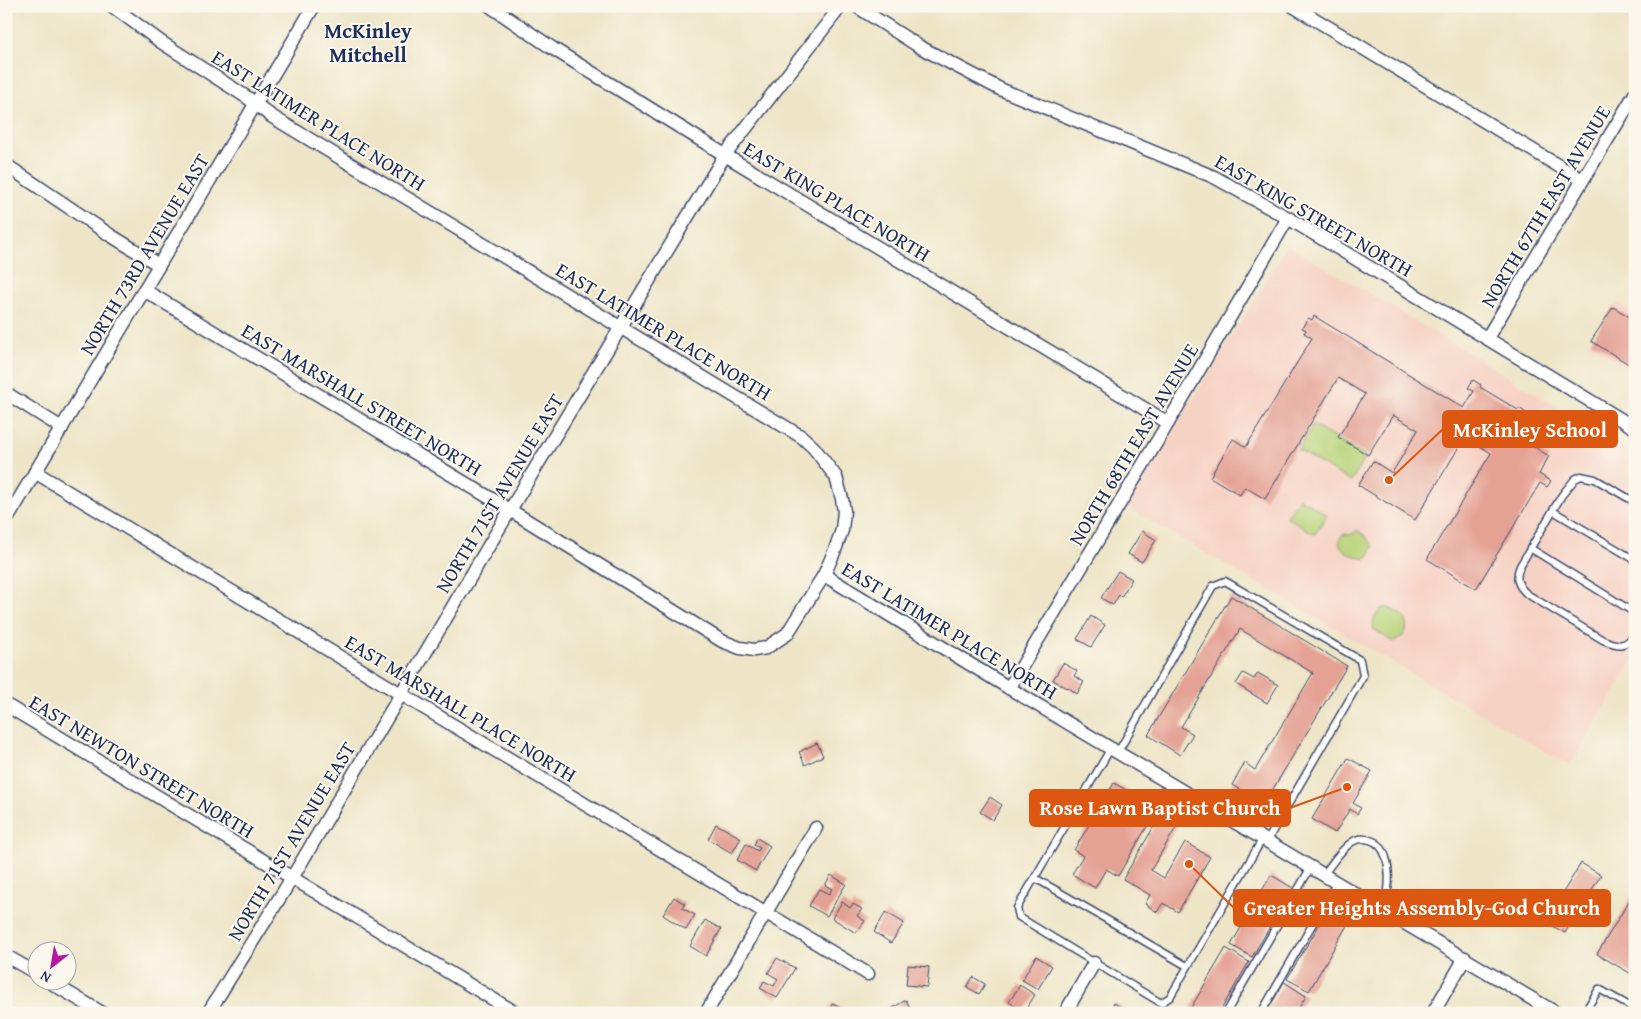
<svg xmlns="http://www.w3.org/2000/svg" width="1641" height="1019" viewBox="0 0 1641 1019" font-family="'Gentium Book Plus',serif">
<rect width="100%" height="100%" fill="#fbf7ec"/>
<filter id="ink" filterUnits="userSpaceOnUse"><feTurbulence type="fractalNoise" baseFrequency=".02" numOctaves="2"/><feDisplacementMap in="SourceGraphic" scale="10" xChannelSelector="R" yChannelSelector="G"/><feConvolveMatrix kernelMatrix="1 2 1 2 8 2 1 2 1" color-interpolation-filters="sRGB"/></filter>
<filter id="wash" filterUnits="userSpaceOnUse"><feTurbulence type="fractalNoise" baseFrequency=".0096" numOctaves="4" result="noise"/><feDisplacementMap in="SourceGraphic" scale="20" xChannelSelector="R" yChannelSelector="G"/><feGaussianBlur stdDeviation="1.12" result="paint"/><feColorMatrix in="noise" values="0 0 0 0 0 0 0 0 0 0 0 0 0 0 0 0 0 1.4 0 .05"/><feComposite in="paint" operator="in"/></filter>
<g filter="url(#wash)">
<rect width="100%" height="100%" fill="#eee5c7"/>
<g fill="#f6d2c4">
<path d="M1288,245L1635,453V657L1570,766L1127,507Z"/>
<path d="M1618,303L1635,313V372L1589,343Z"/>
</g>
<g fill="#b8d378" stroke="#6a816b">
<path d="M1313,425L1366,457L1351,482L1298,450Z"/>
<path d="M1299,498L1327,515L1315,534L1287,517Z"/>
<path d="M1357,530L1364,535L1373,546L1368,556L1364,559C1353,555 1331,549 1343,534L1351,535Z"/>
<path d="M1382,608H1389L1405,617C1409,630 1405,639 1392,641L1373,629L1374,618Z"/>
</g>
<g id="blocks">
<g fill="#e4a294">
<path d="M1613,307L1635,320V368L1591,341Z"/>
<path d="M1314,316L1464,408L1474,391L1468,388L1473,380L1481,385L1480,387L1518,410L1519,408L1525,412L1518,425L1513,422L1508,431L1549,456L1539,474L1551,481L1547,487L1540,483L1476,589L1427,559L1491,453L1465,437L1415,520L1358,485L1373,461L1392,473L1418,430L1393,415L1368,455L1338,437L1365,394L1338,378L1265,499L1245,487L1240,495L1210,477L1233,439L1246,447L1312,338L1304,333L1306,330L1302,328L1308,318L1312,320Z"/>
<path d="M1142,531L1156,540L1142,562L1128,554Z"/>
<path d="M1118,571L1132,579L1121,597L1119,595L1113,605L1101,598Z"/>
<path d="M1231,596L1347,666L1264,804L1232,785L1245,763L1255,770L1313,673L1240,629L1181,727L1193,734L1180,755L1148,735Z"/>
<path d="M1091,616L1105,625L1091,647L1077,639Z"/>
<path d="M1063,663L1077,671L1074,676L1084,682L1077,694L1068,687L1067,688L1053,680Z"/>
<path d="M1243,673L1254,679L1258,673L1278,685L1267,703L1236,684Z"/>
<path d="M817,743L823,756L805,765L799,752Z"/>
<path d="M1348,758L1372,771L1353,803L1361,808L1357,814L1350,809L1335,833L1312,819Z"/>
<path d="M1114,783L1158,808L1118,876L1106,869L1095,888L1072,874L1083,856L1074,850Z"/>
<path d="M990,797L1002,805L993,820L980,812Z"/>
<path d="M1163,811L1180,821L1151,870L1164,878L1185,842L1210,857L1178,912L1163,903L1157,912L1145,904L1150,895L1123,879Z"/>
<path d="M716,824L741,838L732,853L708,839Z"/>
<path d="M757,838L770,846L756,871L737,860L746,844L758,851L760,848L754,845Z"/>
<path d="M1581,863L1601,875L1565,933L1545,922Z"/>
<path d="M831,875L846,884L827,916L809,906L819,889L829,894L832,889L825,885Z"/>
<path d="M1271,875L1293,888L1252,957L1231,945Z"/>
<path d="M1635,891V976L1597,954Z"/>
<path d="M674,897L685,904L682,908L695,915L686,930L663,915Z"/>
<path d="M842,902L850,908L853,904L862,909L857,916L865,921L856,933L832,918Z"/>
<path d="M1328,910L1349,922L1309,991L1287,979Z"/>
<path d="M886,912L904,923L891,943L874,932Z"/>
<path d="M705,920L721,929L706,956L690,946Z"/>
<path d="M1226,948L1249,962L1219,1013H1188Z"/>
<path d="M1036,956L1052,966L1038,989L1022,980Z"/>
<path d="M777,958L795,968L777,998L760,988L764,981L774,986L778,979L768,973Z"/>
<path d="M908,965L929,967L927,987L906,985Z"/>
<path d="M973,977L985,984L979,994L967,987Z"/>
<path d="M1284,982L1306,996L1296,1013H1266Z"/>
<path d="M1020,985L1035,995L1024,1012L1009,1002Z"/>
<path d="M906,1000L913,1013H884Z"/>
<path d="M833,1003L849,1013H827Z"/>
<path d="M1114,1003L1129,1012L1128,1013H1108Z"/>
</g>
</g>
</g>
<g filter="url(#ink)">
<use href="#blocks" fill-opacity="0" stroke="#3b4a6e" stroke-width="1"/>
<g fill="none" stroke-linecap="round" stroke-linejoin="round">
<g stroke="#3b4a6e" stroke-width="9">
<g id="lane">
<path d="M1635,502L1595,479L1581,476L1575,479L1562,495L1520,566C1515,578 1517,585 1527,594L1603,640C1618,646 1625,648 1635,634"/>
<path d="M1553,511L1635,560"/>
<path d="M1530,548L1635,613"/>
<path d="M1111,748L1017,908L1019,917L1161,1003L1170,997L1263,838"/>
<path d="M1118,752L1213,586L1225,581L1360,660L1363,676L1267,841"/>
<path d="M1324,874C1332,864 1340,850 1352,842C1358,838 1363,838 1370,840C1389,845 1390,874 1388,890C1387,896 1384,903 1381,908"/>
<path d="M1035,878L1187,966"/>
<path d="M1226,1013L1311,867"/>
<path d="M1261,1013L1337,882"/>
<path d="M1584,1013L1599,989L1635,1009"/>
</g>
</g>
<g stroke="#3b4a6e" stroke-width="15">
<g id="street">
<path d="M112,6L161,42L248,98L271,116L802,437L814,448L836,477L842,499L844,511L842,530L835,550L824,575L787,634L766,648L754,650L740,648L722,641L510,510L144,290"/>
<path d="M490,6L552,48L725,155L1168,423"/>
<path d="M856,6L920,47L1000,89L1214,177L1288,218L1635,428"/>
<path d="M1293,6L1582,180"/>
<path d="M6,165L110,235L159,265"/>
<path d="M1487,338L1635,94"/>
<path d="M6,393L62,428"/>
<path d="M35,472L386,685L868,974"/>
<path d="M6,521L314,6"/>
<path d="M824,575L1009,688L1556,1013"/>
<path d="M1009,688L1168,423L1288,218"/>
<path d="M6,705L516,1013"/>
<path d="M6,956L38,974"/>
<path d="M50,982L102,1013"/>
<path d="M208,1013L292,878L510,510L725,155L841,6"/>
<path d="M706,1013L816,828"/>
<path d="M1065,1013L1094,963"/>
<path d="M1433,1013L1465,958"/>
</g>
</g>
<use href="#lane" stroke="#fff" stroke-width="6"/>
<use href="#street" stroke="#fff" stroke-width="12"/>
</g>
</g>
<g text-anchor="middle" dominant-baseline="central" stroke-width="4" stroke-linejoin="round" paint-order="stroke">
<g font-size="20" fill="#1b2f5e" stroke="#fbf7ec">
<text transform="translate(319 120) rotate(32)">EAST LATIMER PLACE NORTH</text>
<text transform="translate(837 201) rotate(31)">EAST KING PLACE NORTH</text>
<text transform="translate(1545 206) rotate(-59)">NORTH 67TH EAST AVENUE</text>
<text transform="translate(1314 215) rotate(30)">EAST KING STREET NORTH</text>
<text transform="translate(144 254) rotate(-59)">NORTH 73RD AVENUE EAST</text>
<text transform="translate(664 331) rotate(31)">EAST LATIMER PLACE NORTH</text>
<text transform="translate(362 399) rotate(31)">EAST MARSHALL STREET NORTH</text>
<text transform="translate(1133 444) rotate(-59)">NORTH 68TH EAST AVENUE</text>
<text transform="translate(499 493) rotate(-59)">NORTH 71ST AVENUE EAST</text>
<text transform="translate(950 630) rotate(31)">EAST LATIMER PLACE NORTH</text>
<text transform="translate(461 708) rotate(31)">EAST MARSHALL PLACE NORTH</text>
<text transform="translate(142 766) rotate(31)">EAST NEWTON STREET NORTH</text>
<text transform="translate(291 841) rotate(-59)">NORTH 71ST AVENUE EAST</text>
</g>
<g font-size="21" font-weight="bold" fill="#1b2f5e" stroke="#fbf7ec">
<text x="368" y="30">McKinley<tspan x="368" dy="24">Mitchell</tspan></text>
</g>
</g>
<path fill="none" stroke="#de5710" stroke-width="2" d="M1389 480L1443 429M1347 787L1290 808M1189 864L1234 908"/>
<g fill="#de5710" stroke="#fbf7ec" stroke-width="2">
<circle cx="1389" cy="480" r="5"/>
<circle cx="1347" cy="787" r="5"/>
<circle cx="1189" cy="864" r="5"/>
</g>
<g fill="#de5710" stroke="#de5710" stroke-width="2">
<rect x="1443" y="411" width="174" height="36" rx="5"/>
<rect x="1030" y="790" width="260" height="36" rx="5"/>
<rect x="1234" y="890" width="376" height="36" rx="5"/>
</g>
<g font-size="21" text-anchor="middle" font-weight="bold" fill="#fff">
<text x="1530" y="437">McKinley School</text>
<text x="1160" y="815">Rose Lawn Baptist Church</text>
<text x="1422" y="915">Greater Heights Assembly-God Church</text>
</g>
<rect width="1641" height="1019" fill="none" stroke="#fbf7ec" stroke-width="25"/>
<g transform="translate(52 966) rotate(211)"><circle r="24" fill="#fbf7ec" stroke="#a1a7b3"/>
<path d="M0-4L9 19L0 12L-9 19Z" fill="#b5179e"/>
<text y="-8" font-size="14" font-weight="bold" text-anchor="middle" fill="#1b2f5e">N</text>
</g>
</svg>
